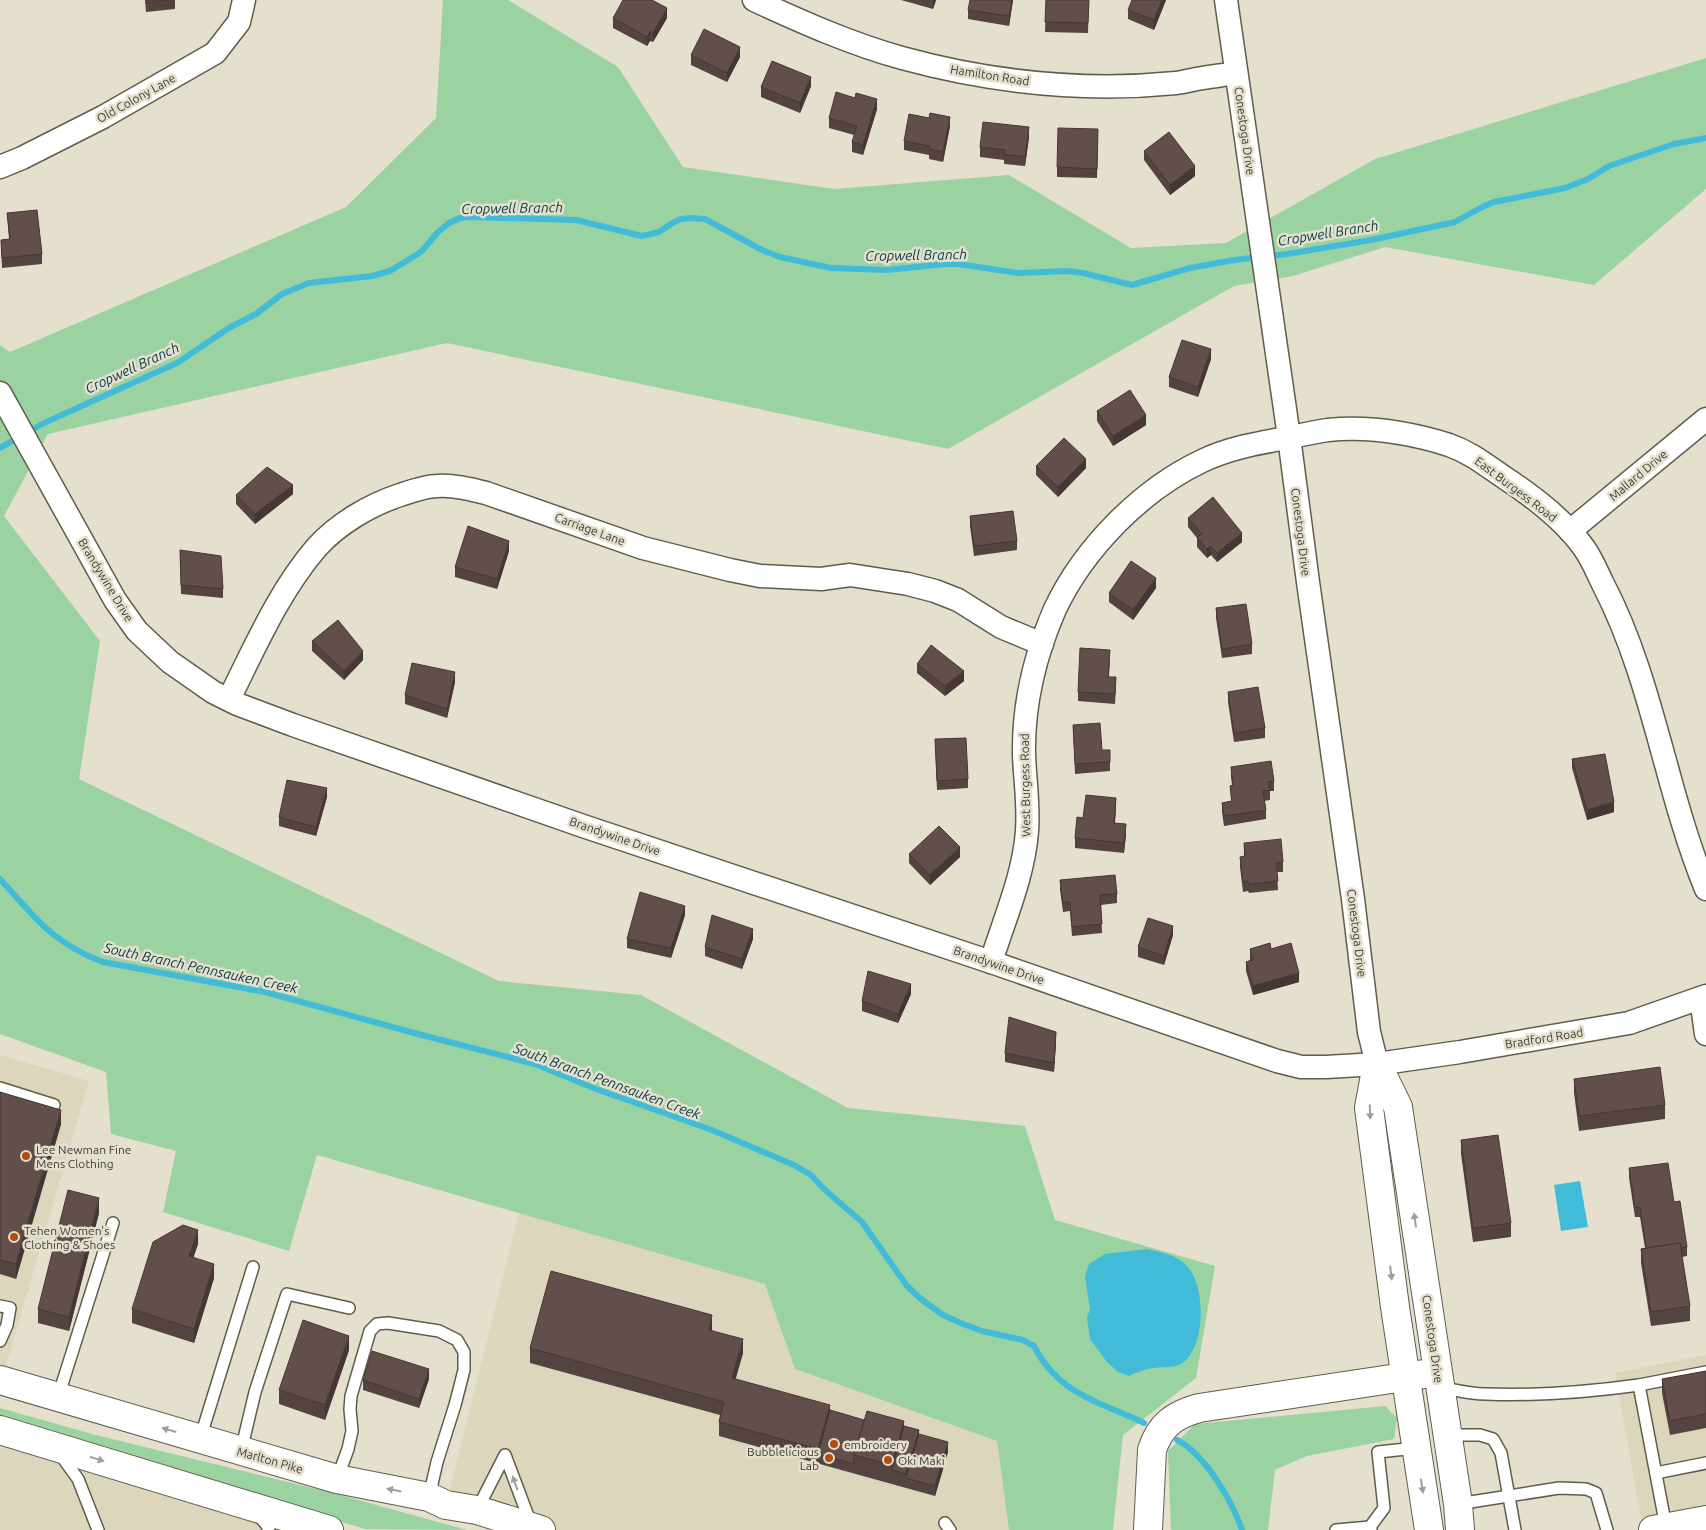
<svg xmlns="http://www.w3.org/2000/svg" width="1706" height="1530" viewBox="0 0 1706 1530" font-family="Ubuntu,sans-serif">
<rect width="100%" height="100%" fill="#e5e0ce"/>
<g fill="#dcd6bc">
<path d="M0,1055L89,1081L2,1380H0Z"/>
<path d="M519,1213L765,1284L795,1369L997,1441L1009,1530H541L446,1505Z"/>
<path d="M1706,1355V1520L1643,1530L1615,1373Z"/>
<path d="M0,1430L328,1530H0Z"/>
</g>
<g fill="#9bd2a2">
<path d="M443,0H508L618,67L683,167L834,189L1009,175L1131,248L1226,243L1375,159L1706,58V189L1594,285L1385,247L1293,276L1234,286L948,449L447,343L48,434L4,516L100,641L79,779L499,981L641,995L848,1108L1025,1126L1055,1220L1215,1266L1196,1378L1123,1435L1113,1530H1009L997,1441L795,1369L765,1284L317,1155L289,1251L163,1212L176,1151L111,1134L106,1072L0,1034V345L10,352L346,207L436,118Z"/>
<path d="M1385,1406L1397,1418L1394,1439L1307,1456L1275,1470L1268,1530H1171L1168,1451L1195,1424Z"/>
<path d="M0,1408L92,1434L333,1493L467,1530L365,1529L5,1420L0,1418Z"/>
</g>
<g fill="#42bbd8">
<path d="M1580,1181L1588,1227L1561,1231L1554,1185Z"/>
<path d="M1147,1249C1160,1252 1177,1255 1186,1265C1206,1284 1206,1344 1184,1362C1175,1369 1165,1366 1154,1368C1145,1369 1137,1372 1129,1376L1118,1372L1107,1362L1090,1339L1087,1318L1090,1309L1085,1277L1089,1264L1105,1254Z"/>
</g>
<g fill="none" stroke-linecap="round" stroke-linejoin="round">
<g stroke="#42bbd8" stroke-width="6">
<path d="M0,448L44,423L177,363L229,328L256,314L282,294L309,283L372,276L390,271L421,252L437,233L449,223L460,218L469,217L576,220L642,236L659,232L674,222L681,219L691,218L705,219L762,250L780,257L831,268L887,270L945,264H959L1018,273L1067,271L1083,273L1132,285L1190,268L1234,260L1287,254L1371,240L1455,222L1482,207L1494,202L1565,188L1588,179L1609,166L1674,144L1706,138"/>
<path d="M0,879C35,917 52,943 103,962L265,992L418,1034L535,1064L596,1089L712,1130L794,1165L811,1175L824,1189L862,1222L907,1286L921,1299L943,1315L963,1324L982,1331L1023,1340L1034,1346C1058,1394 1100,1402 1144,1423"/>
<path d="M1177,1440C1205,1454 1232,1501 1242,1530"/>
</g>
<g stroke="#605c4c" stroke-width="14">
<g id="service">
<path d="M0,1088L54,1105"/>
<path d="M0,1306L10,1308L7,1325L0,1341"/>
<path d="M1440,1387C1455,1390 1470,1394 1486,1394C1537,1396 1588,1392 1639,1385"/>
<path d="M58,1397L113,1223"/>
<path d="M1447,1435H1480L1493,1439L1501,1453L1515,1530"/>
<path d="M200,1439L253,1267"/>
<path d="M241,1451L255,1392L287,1294L349,1308"/>
<path d="M60,1454L78,1479L98,1530"/>
<path d="M1656,1473L1706,1463"/>
<path d="M337,1479L348,1449L352,1431L350,1409L351,1396L370,1331L377,1324L388,1323L439,1331L457,1340L464,1352V1370L455,1405L437,1462L429,1497"/>
<path d="M1458,1504L1559,1488L1586,1489L1596,1493L1607,1530"/>
<path d="M477,1510L505,1455L531,1524"/>
<path d="M257,1514L266,1524L269,1530"/>
<path d="M945,1523L950,1530"/>
<path d="M1666,1527L1639,1385L1706,1372"/>
<path d="M1336,1530L1370,1527"/>
<path d="M1371,1530L1370,1527L1384,1508L1378,1452L1416,1448"/>
</g>
</g>
<g stroke="#605c4c" stroke-width="25">
<g id="minor">
<path d="M754,0C802,22 851,44 902,58C990,82 1085,92 1176,83C1185,82 1194,79 1203,78C1214,76 1225,75 1236,73"/>
<path d="M1226,0L1289,437L1308,582L1353,899L1369,1032L1377,1064"/>
<path d="M0,167L22,158L103,117L215,53L239,22L244,0"/>
<path d="M0,393L115,600L137,631L170,662L213,692L237,704L293,725L583,826L991,962L1277,1061L1301,1067H1326L1377,1064L1460,1052L1629,1023L1706,996"/>
<path d="M1570,531L1706,419"/>
<path d="M229,699C255,647 279,591 317,547C339,523 370,505 400,495C412,491 426,486 437,486C454,485 470,489 486,493L643,548L730,570L760,576L821,579L850,575L908,584L935,591L958,600L1001,627L1042,644"/>
<path d="M991,962C1004,920 1024,875 1027,831C1029,805 1025,781 1024,755C1023,705 1035,655 1055,609C1084,548 1141,490 1202,461C1229,448 1258,443 1287,438C1301,435 1314,432 1328,430C1368,426 1411,433 1449,445C1472,453 1488,467 1508,480C1535,498 1565,521 1584,548C1592,559 1597,572 1603,584C1653,680 1665,789 1706,889"/>
<path d="M1701,998L1706,1034"/>
</g>
</g>
<g stroke="#605c4c" stroke-width="30">
<g id="tertiary">
<path d="M1377,1064L1398,1107L1458,1504L1460,1530"/>
<path d="M1377,1064L1369,1108L1395,1307L1429,1530"/>
<path d="M1148,1530L1152,1450C1160,1425 1174,1415 1199,1408L1424,1374"/>
</g>
</g>
<g stroke="#605c4c" stroke-width="30">
<g id="trunk">
<path d="M0,1380L337,1479L429,1497L446,1505L477,1510L541,1530"/>
<path d="M0,1430L329,1530"/>
<path d="M1653,1530L1706,1520"/>
</g>
</g>
<use href="#service" stroke="#fff" stroke-width="11"/>
<use href="#minor" stroke="#fff" stroke-width="22"/>
<use href="#tertiary" stroke="#fff" stroke-width="28"/>
<use href="#trunk" stroke="#fff" stroke-width="28"/>
</g>
<g fill="#544441">
<path d="M145,0H175V9L146,12Z"/>
<path d="M901,0H936L933,9Z"/>
<path d="M1013,0L1009,26L968,19V10Z"/>
<path d="M1046,0H1089L1088,33L1045,32Z"/>
<path d="M1166,0L1154,30L1128,19V10Z"/>
<path d="M613,18H667L653,42L650,41L647,46L613,28Z"/>
<path d="M691,55L740,57L727,82L691,65Z"/>
<path d="M811,86L800,113L761,97V87Z"/>
<path d="M855,98L877,109L863,155L852,152V142L854,135L829,128V118Z"/>
<path d="M929,118L950,126L943,162L929,159V155L904,150V141Z"/>
<path d="M1029,137L1025,166L1004,164V160L980,157V147Z"/>
<path d="M1098,139L1097,178L1057,177V167Z"/>
<path d="M1144,151L1195,176L1170,195L1144,160Z"/>
<path d="M7,213L42,254V264L2,268L1,240L9,239Z"/>
<path d="M1211,359L1198,397L1169,387V377Z"/>
<path d="M1097,411L1146,425L1113,446L1097,421Z"/>
<path d="M1036,466L1086,468L1058,497L1036,475Z"/>
<path d="M293,494L255,524L236,504V495Z"/>
<path d="M970,516L1017,541V550L974,556L970,526Z"/>
<path d="M1188,518L1242,542L1217,562L1211,555L1207,558L1197,547V538L1188,527Z"/>
<path d="M180,550L223,589V598L181,594Z"/>
<path d="M509,551L497,589L455,577V567Z"/>
<path d="M1156,588L1133,620L1109,602V593Z"/>
<path d="M1216,608L1252,644V654L1222,658L1216,618Z"/>
<path d="M312,641L363,660L344,680L312,651Z"/>
<path d="M1110,659L1109,677L1116,687L1115,704L1078,701V692Z"/>
<path d="M917,664L964,681L945,696L917,673Z"/>
<path d="M455,682L447,718L405,704V695Z"/>
<path d="M1228,692L1265,728V738L1234,742L1228,702Z"/>
<path d="M1073,725L1102,750L1110,762V771L1075,774Z"/>
<path d="M935,739L968,779V788L937,790Z"/>
<path d="M1572,759L1614,812L1587,820L1572,768Z"/>
<path d="M1231,767L1274,781V791H1270V800L1264,801L1266,810V819L1224,826L1222,812V803L1231,801L1230,786L1232,785L1231,777Z"/>
<path d="M327,797L316,836L279,826V817Z"/>
<path d="M1116,807L1115,823L1126,834L1124,853L1075,848V838L1083,818Z"/>
<path d="M1244,843L1283,862V872H1277L1278,890L1249,893L1248,891L1243,892L1240,867V857H1244Z"/>
<path d="M909,854L960,857L930,885L909,863Z"/>
<path d="M1060,880L1117,894V903L1101,905L1102,933L1072,936L1070,911L1063,912L1060,890Z"/>
<path d="M685,915L671,958L627,948V939Z"/>
<path d="M1173,935L1164,965L1138,957V947Z"/>
<path d="M753,939L742,969L705,956V947Z"/>
<path d="M1250,949H1271L1299,982L1253,995L1246,971V962L1250,960Z"/>
<path d="M911,994L898,1023L862,1011V1001Z"/>
<path d="M1056,1041L1054,1072L1005,1062V1053Z"/>
<path d="M1574,1079L1665,1105V1119L1579,1131L1574,1093Z"/>
<path d="M0,1092L61,1124L16,1279L0,1274Z"/>
<path d="M1461,1140L1511,1223V1237L1473,1242L1461,1154Z"/>
<path d="M1629,1168L1674,1202L1687,1247V1256L1682,1257L1690,1306V1321L1651,1326L1641,1263V1249L1645,1248L1640,1217H1635L1629,1178Z"/>
<path d="M99,1213L69,1331L38,1323V1309Z"/>
<path d="M198,1244L193,1258L214,1278L194,1343L132,1323V1309Z"/>
<path d="M712,1329V1330L743,1353L735,1379L830,1410L864,1420L904,1426L948,1452L935,1496L719,1436V1422L720,1415L530,1363V1348Z"/>
<path d="M349,1350L325,1420L279,1404V1390Z"/>
<path d="M1706,1371V1428L1670,1435L1662,1393V1379Z"/>
<path d="M429,1379L419,1408L363,1390V1380Z"/>
</g>
<g fill="#453735">
<path d="M933,0H936L933,9Z"/>
<path d="M1012,0H1013L1009,26V16Z"/>
<path d="M1162,0H1166L1154,30V20Z"/>
<path d="M667,8V18L653,42V33Z"/>
<path d="M650,31V41L647,46V37Z"/>
<path d="M740,47V57L727,82V73Z"/>
<path d="M811,77V86L800,113V103Z"/>
<path d="M877,99V109L863,155V145Z"/>
<path d="M950,117V126L943,162V152Z"/>
<path d="M1029,127V137L1025,166V157Z"/>
<path d="M1195,166V176L1170,195V185Z"/>
<path d="M1211,349V359L1198,397V387Z"/>
<path d="M1146,415V425L1113,446V436Z"/>
<path d="M1086,459V468L1058,497V487Z"/>
<path d="M293,485V494L255,524V514Z"/>
<path d="M1242,533V542L1217,562V553Z"/>
<path d="M509,541V551L497,589V579Z"/>
<path d="M1211,546V555L1207,558V549Z"/>
<path d="M1156,578V588L1133,620V610Z"/>
<path d="M363,651V660L344,680V671Z"/>
<path d="M964,671V681L945,696V686Z"/>
<path d="M455,672V682L447,718V709Z"/>
<path d="M327,788V797L316,836V827Z"/>
<path d="M1116,798V807L1114,832V823Z"/>
<path d="M1614,802V812L1587,820V810Z"/>
<path d="M1126,824V834L1124,853V843Z"/>
<path d="M960,847V857L930,885V875Z"/>
<path d="M685,906V915L671,958V948Z"/>
<path d="M1173,926V935L1164,965V956Z"/>
<path d="M753,929V939L742,969V959Z"/>
<path d="M1299,973V982L1253,995V986Z"/>
<path d="M911,984V994L898,1023V1014Z"/>
<path d="M1056,1032V1041L1054,1072V1063Z"/>
<path d="M61,1110V1124L16,1279V1264Z"/>
<path d="M99,1198V1213L69,1331V1317Z"/>
<path d="M198,1230V1244L189,1270V1256Z"/>
<path d="M214,1264V1278L194,1343V1329Z"/>
<path d="M712,1315V1329L709,1344V1330Z"/>
<path d="M349,1336V1350L325,1420V1405Z"/>
<path d="M743,1339V1353L732,1392V1378Z"/>
<path d="M429,1369V1379L419,1408V1399Z"/>
<path d="M830,1405V1419L818,1454V1463V1449Z"/>
<path d="M904,1421V1440L892,1470V1465Z"/>
<path d="M919,1430V1444L906,1478V1474Z"/>
<path d="M948,1442V1452L935,1496V1486Z"/>
</g>
<g fill="#624f4c" stroke="#453735">
<path d="M146,0H169L146,3Z"/>
<path d="M623,0H652L667,8L653,33L650,31L647,37L613,18Z"/>
<path d="M970,0H1012L1009,16L968,10Z"/>
<path d="M1046,0H1089L1088,23L1045,22Z"/>
<path d="M1132,0H1162L1154,20L1128,10Z"/>
<path d="M704,29L740,47L727,73L691,55Z"/>
<path d="M772,61L811,77L800,103L761,87Z"/>
<path d="M836,92L855,98L856,93L877,99L863,145L852,142L857,126L829,118Z"/>
<path d="M930,113L950,117L943,152L929,149L930,146L904,141L909,114L929,118Z"/>
<path d="M983,122L1029,127L1025,157L1004,154L1005,150L980,147Z"/>
<path d="M1058,128L1098,129L1097,169L1057,167Z"/>
<path d="M1169,132L1195,166L1170,185L1144,151Z"/>
<path d="M37,210L42,254L2,258L1,240L10,239L7,213Z"/>
<path d="M1182,340L1211,349L1198,387L1169,377Z"/>
<path d="M1130,390L1146,415L1113,436L1097,411Z"/>
<path d="M1064,438L1086,459L1058,487L1036,466Z"/>
<path d="M267,467L293,485L255,514L236,495Z"/>
<path d="M1213,497L1242,533L1217,553L1211,546L1207,549L1197,537L1202,534L1188,518Z"/>
<path d="M1013,511L1017,541L974,546L970,516Z"/>
<path d="M468,526L509,541L497,579L455,567Z"/>
<path d="M180,550L221,556L223,589L181,585Z"/>
<path d="M1131,561L1156,578L1133,610L1109,593Z"/>
<path d="M1246,604L1252,644L1222,649L1216,608Z"/>
<path d="M338,620L363,651L344,671L312,641Z"/>
<path d="M931,645L964,671L945,686L917,664Z"/>
<path d="M1080,648L1110,650L1108,677H1116L1115,694L1078,692Z"/>
<path d="M412,663L455,672L447,709L405,695Z"/>
<path d="M1258,687L1265,728L1234,733L1228,692Z"/>
<path d="M1100,723L1102,750H1110V762L1075,764L1073,725Z"/>
<path d="M966,738L968,779L937,781L935,739Z"/>
<path d="M1605,754L1614,802L1587,810L1572,759Z"/>
<path d="M1271,761L1274,781L1268,782L1270,790L1263,791L1266,810L1224,816L1222,803L1232,801L1230,786L1233,785L1231,767Z"/>
<path d="M287,780L327,788L316,827L279,817Z"/>
<path d="M1086,795L1116,798L1114,823L1126,824L1124,843L1075,838L1077,817L1083,818Z"/>
<path d="M939,826L960,847L930,875L909,854Z"/>
<path d="M1281,839L1283,862L1276,863L1278,881L1249,884L1248,881L1243,882L1240,857L1245,856L1244,843Z"/>
<path d="M1115,875L1117,894L1100,895L1102,924L1072,927L1070,902H1063L1060,880Z"/>
<path d="M640,892L685,906L671,948L627,939Z"/>
<path d="M712,915L753,929L742,959L705,947Z"/>
<path d="M1148,918L1173,926L1164,956L1138,947Z"/>
<path d="M1270,943L1271,949L1291,943L1299,973L1253,986L1246,962L1253,960L1250,949Z"/>
<path d="M868,971L911,984L898,1014L862,1001Z"/>
<path d="M1009,1017L1056,1032L1054,1063L1005,1053Z"/>
<path d="M1660,1067L1665,1105L1579,1116L1574,1079Z"/>
<path d="M0,1092L61,1110L16,1264L0,1260Z"/>
<path d="M1498,1135L1511,1223L1473,1228L1461,1140Z"/>
<path d="M1668,1163L1674,1202L1680,1201L1687,1247L1681,1248L1680,1243L1646,1248L1640,1207L1635,1208L1629,1168Z"/>
<path d="M68,1190L99,1198L69,1317L38,1309Z"/>
<path d="M183,1225L198,1230L189,1256L214,1264L194,1329L132,1309L153,1242Z"/>
<path d="M1680,1243L1690,1306L1651,1312L1641,1249Z"/>
<path d="M551,1271L712,1315L709,1330L743,1339L732,1378L830,1405L818,1449L719,1422L724,1402L530,1348Z"/>
<path d="M303,1320L349,1336L325,1405L279,1390Z"/>
<path d="M372,1351L429,1369L419,1399L363,1380Z"/>
<path d="M1706,1371V1414L1670,1421L1662,1379Z"/>
<path d="M830,1410L864,1420L854,1455V1464L818,1454Z"/>
<path d="M867,1411L904,1421L892,1465L854,1455Z"/>
<path d="M904,1426L919,1430L906,1474L892,1470Z"/>
<path d="M919,1434L948,1442L935,1486L906,1478Z"/>
</g>
<defs><path id="oneway-solid" d="M-6-.8H1V-3.2L6.5 0L1 3.2V.8H-6Z" transform="scale(1.25)"/></defs>
<g fill="#9e9e9a">
<use href="#oneway-solid" transform="translate(1370 1112) rotate(88)"/>
<use href="#oneway-solid" transform="translate(1415 1220) rotate(-98)"/>
<use href="#oneway-solid" transform="translate(1391 1273) rotate(83)"/>
<use href="#oneway-solid" transform="translate(169 1430) rotate(-164)"/>
<use href="#oneway-solid" transform="translate(97 1459) rotate(17)"/>
<use href="#oneway-solid" transform="translate(515 1483) rotate(-110)"/>
<use href="#oneway-solid" transform="translate(1422 1486) rotate(81)"/>
<use href="#oneway-solid" transform="translate(394 1490) rotate(-169)"/>
</g>
<g fill="#b04e12" stroke="#e5e0ce" stroke-width="2">
<circle cx="26" cy="1156" r="5"/>
<circle cx="14" cy="1237" r="5"/>
<circle cx="834" cy="1444" r="5"/>
<circle cx="829" cy="1458" r="5"/>
<circle cx="888" cy="1460" r="5"/>
</g>
<g text-anchor="middle" dominant-baseline="central" stroke-width="5" stroke-linejoin="round" paint-order="stroke">
<g font-size="12" fill="#3e3c35" stroke="#e5e0ce">
<text transform="translate(990 75) rotate(9)">Hamilton Road</text>
<text transform="translate(136 98) rotate(-29)">Old Colony Lane</text>
<text transform="translate(1245 131) rotate(82)">Conestoga Drive</text>
<text transform="translate(1638 475) rotate(-40)">Mallard Drive</text>
<text transform="translate(1516 489) rotate(37)">East Burgess Road</text>
<text transform="translate(590 529) rotate(20)">Carriage Lane</text>
<text transform="translate(1301 532) rotate(83)">Conestoga Drive</text>
<text transform="translate(106 580) rotate(59)">Brandywine Drive</text>
<text transform="translate(1025 785) rotate(-91)">West Burgess Road</text>
<text transform="translate(615 836) rotate(19)">Brandywine Drive</text>
<text transform="translate(1357 933) rotate(83)">Conestoga Drive</text>
<text transform="translate(999 965) rotate(19)">Brandywine Drive</text>
<text transform="translate(1544 1038) rotate(-9)">Bradford Road</text>
<text transform="translate(1433 1339) rotate(82)">Conestoga Drive</text>
<text transform="translate(270 1460) rotate(16)">Marlton Pike</text>
</g>
<g font-size="12" fill="#3e3c35" stroke="#e5e0ce" text-anchor="start">
<text x="36" y="1149">Lee Newman Fine<tspan x="36" dy="14">Mens Clothing</tspan></text>
<text x="24" y="1230">Tehen Women's<tspan x="24" dy="14">Clothing &amp; Shoes</tspan></text>
<text x="844" y="1444">embroidery</text>
<text x="819" y="1451" text-anchor="end">Bubblelicious<tspan x="819" dy="14">Lab</tspan></text>
<text x="898" y="1460">Oki Maki</text>
</g>
<g font-size="14" font-style="italic" fill="#003844" stroke="#e5e0ce">
<text transform="translate(512 208) rotate(-1)">Cropwell Branch</text>
<text transform="translate(1328 233) rotate(-9)">Cropwell Branch</text>
<text transform="translate(916 255) rotate(-1)">Cropwell Branch</text>
<text transform="translate(132 368) rotate(-25)">Cropwell Branch</text>
<text transform="translate(201 968) rotate(12)">South Branch Pennsauken Creek</text>
<text transform="translate(607 1081) rotate(20)">South Branch Pennsauken Creek</text>
</g>
</g>
</svg>
